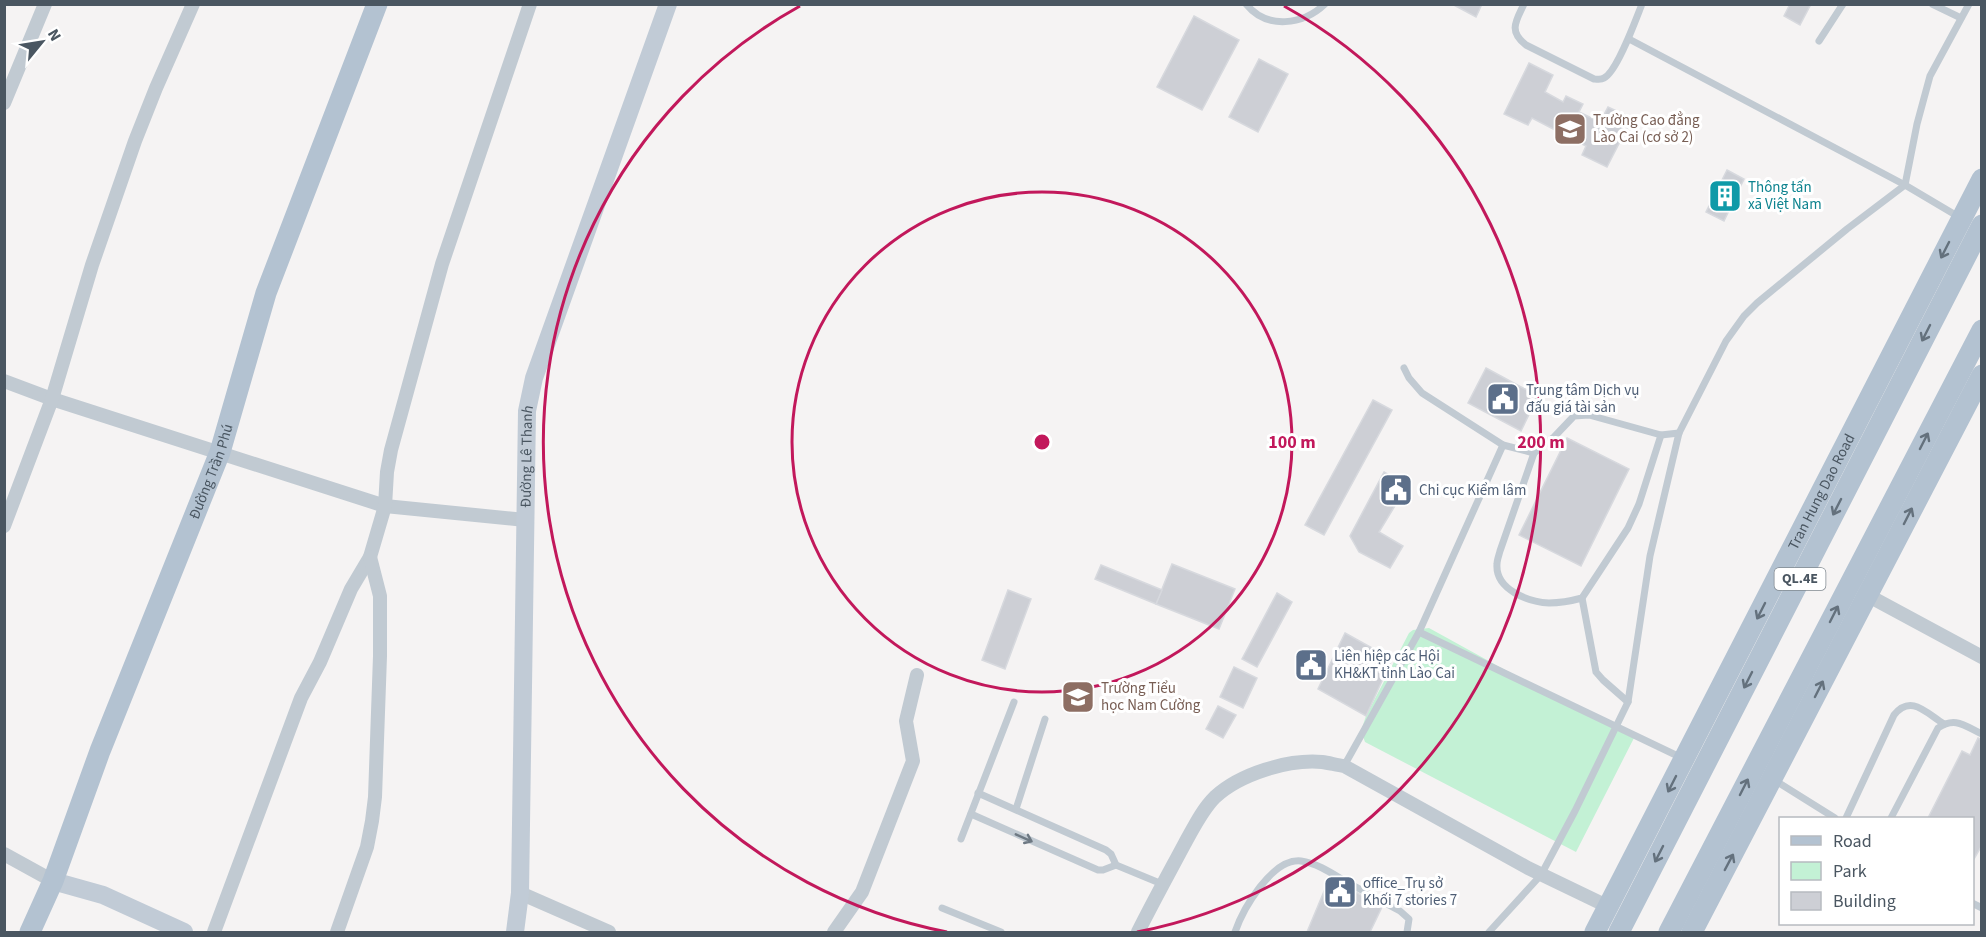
<svg xmlns="http://www.w3.org/2000/svg" width="1986" height="937" viewBox="0 0 1986 937" font-family="'Source Sans 3',sans-serif">
<rect width="100%" height="100%" fill="#f5f3f3"/>
<path fill="#c3f1d5" d="M1429,628L1590,717L1634,738L1576,852L1365,742L1361,731L1366,716L1409,633L1413,630Z"/>
<g fill="#cdcfd5" stroke="#d7d9de" stroke-width="1.5">
<path d="M1452,4H1482L1476,17Z"/>
<path d="M1790,4H1811L1800,25L1784,16Z"/>
<path d="M1194,16L1239,40L1202,110L1157,87Z"/>
<path d="M1259,59L1288,74L1258,132L1229,117Z"/>
<path d="M1529,63L1553,75L1545,92L1563,102L1566,96L1583,104L1579,112L1600,122L1608,107L1632,118L1607,167L1582,155L1586,146L1532,118L1528,125L1504,114Z"/>
<path d="M1727,170L1744,179L1724,221L1706,212Z"/>
<path d="M1486,368L1538,396L1521,431L1468,403Z"/>
<path d="M1373,400L1392,410L1324,535L1305,525Z"/>
<path d="M1567,438L1629,469L1581,566L1519,535Z"/>
<path d="M1384,472L1407,486L1379,532L1403,546L1390,568L1359,552L1350,536Z"/>
<path d="M1172,564L1235,589L1219,629L1156,604Z"/>
<path d="M1101,565L1162,590L1156,604L1095,579Z"/>
<path d="M1008,590L1031,599L1005,669L982,660Z"/>
<path d="M1277,593L1292,602L1257,667L1242,659Z"/>
<path d="M1345,633L1392,659L1366,716L1318,689Z"/>
<path d="M1234,667L1257,678L1243,708L1220,697Z"/>
<path d="M1218,706L1236,715L1223,738L1206,729Z"/>
<path d="M1978,738L1982,740V845L1974,859L1972,858V818H1928L1962,751L1970,755Z"/>
<path d="M1330,877L1382,907L1370,932H1307Z"/>
</g>
<g fill="none" stroke-linecap="round" stroke-linejoin="round">
<g stroke="#c1cad2" stroke-width="7">
<path d="M1246,4C1267,30 1303,25 1325,4"/>
<path d="M1524,4C1516,21 1508,31 1526,45L1594,79C1598,79 1601,80 1604,78C1617,72 1636,19 1642,4"/>
<path d="M1932,4L1961,18"/>
<path d="M1629,39L1905,185L1959,217"/>
<path d="M1819,41L1843,4"/>
<path d="M1404,368L1409,378L1422,393L1503,445L1534,453L1554,437L1574,416L1589,415L1661,435L1679,433"/>
<path d="M1534,453L1500,551C1499,555 1497,560 1497,564C1495,590 1529,602 1549,603C1561,603 1571,601 1582,598L1628,528L1639,504L1661,435"/>
<path d="M1582,598L1596,672L1603,680L1628,702"/>
<path d="M1419,632L1682,758"/>
<path d="M1344,766L1419,632L1503,445"/>
<path d="M1774,780L1835,818"/>
<path d="M978,793L1106,850L1111,854L1116,865L1162,884"/>
<path d="M1016,809L1045,719"/>
<path d="M971,814L1098,870H1103L1116,865"/>
<path d="M1846,818L1894,715C1911,694 1926,713 1944,724"/>
<path d="M1891,818L1938,728C1955,716 1965,726 1982,734"/>
<path d="M961,839L1014,702"/>
<path d="M1972,903L1982,908"/>
<path d="M942,908L1001,932"/>
<path d="M1235,932C1243,909 1272,858 1301,861C1316,863 1330,872 1343,880C1362,890 1381,901 1400,911L1409,919L1407,932"/>
<path d="M1489,932L1541,875L1575,811L1628,702L1650,556L1679,433L1726,341L1744,316L1757,303L1847,229L1905,185L1917,124L1930,76L1969,4"/>
</g>
<g stroke="#c1cad2" stroke-width="14">
<path d="M4,103L45,4"/>
<path d="M4,381L52,399L385,506L525,520"/>
<path d="M4,526L52,399L92,265L135,141L156,88L193,4"/>
<path d="M1867,595L1982,657"/>
<path d="M4,854L53,881"/>
<path d="M520,893L609,932"/>
<path d="M214,932L301,698L320,662L351,589L370,557L385,506L387,472L391,450L442,264L530,4"/>
<path d="M337,932L367,847L372,821L375,797L380,656V596L370,557"/>
<path d="M834,932L862,892L913,761L906,721L917,675"/>
<path d="M1138,932C1153,902 1169,873 1185,843C1194,827 1202,810 1215,797C1240,774 1288,759 1322,762C1329,763 1337,765 1344,766L1528,868L1609,907"/>
</g>
<g stroke="#c1cbd6" stroke-width="18">
<path d="M53,881L103,895L184,932"/>
<path id="s1" d="M515,932L520,893L527,411L534,378L668,4"/>
</g>
<g stroke="#b3c2d1" stroke-width="21">
<path id="s2" d="M30,932L53,881L100,751L220,452L266,293L377,4"/>
<path id="s3" d="M1595,932L1982,179"/>
<path d="M1619,932L1982,225"/>
<path d="M1669,932L1982,330"/>
<path d="M1692,932L1982,375"/>
</g>
</g>
<defs><path id="oneway-shaft" d="M-6 0H5M1.5-3L5.5 0L1.5 3" fill="none" stroke-width="1.6" stroke-linecap="round" stroke-linejoin="round" transform="scale(1.5)"/></defs>
<g stroke="#64717d">
<use href="#oneway-shaft" transform="translate(1945 250) rotate(117)"/>
<use href="#oneway-shaft" transform="translate(1926 333) rotate(117)"/>
<use href="#oneway-shaft" transform="translate(1924 441) rotate(-63)"/>
<use href="#oneway-shaft" transform="translate(1837 507) rotate(117)"/>
<use href="#oneway-shaft" transform="translate(1908 516) rotate(-63)"/>
<use href="#oneway-shaft" transform="translate(1761 611) rotate(117)"/>
<use href="#oneway-shaft" transform="translate(1834 614) rotate(-63)"/>
<use href="#oneway-shaft" transform="translate(1748 680) rotate(117)"/>
<use href="#oneway-shaft" transform="translate(1819 689) rotate(-63)"/>
<use href="#oneway-shaft" transform="translate(1672 784) rotate(117)"/>
<use href="#oneway-shaft" transform="translate(1744 787) rotate(-63)"/>
<use href="#oneway-shaft" transform="translate(1659 854) rotate(117)"/>
<use href="#oneway-shaft" transform="translate(1729 862) rotate(-62)"/>
</g>
<use stroke="#6e7983" href="#oneway-shaft" transform="translate(1024 838) rotate(24)"/>
<g fill="none" stroke="#c2185b" stroke-width="3">
<circle cx="1042" cy="442" r="250"/>
<path d="M947 932A499 499 0 0 1 800 6M1284 6A499 499 0 0 1 1137 932"/>
</g>
<defs>
<g id="university-square" transform="scale(1.725)"><rect x="-9" y="-9" width="18" height="18" rx="4" fill="#8d6e63" stroke="#fff"/><path d="M0-5L7-2L0 1L-7-2ZM-4 1L0 2.5L4 1V4Q0 6-4 4Z" fill="#fff"/></g>
<g id="building-square" transform="scale(1.725)"><rect x="-9" y="-9" width="18" height="18" rx="4" fill="#0f9aa8" stroke="#fff"/><path d="M-4-6H4V6H1V3H-1V6H-4ZM-2.5-4.3h1.7v1.8h-1.7ZM.8-4.3h1.7v1.8H.8ZM-2.5-1h1.7V.8h-1.7ZM.8-1h1.7V.8H.8Z" fill="#fff"/></g>
<g id="civic-square" transform="scale(1.725)"><rect x="-9" y="-9" width="18" height="18" rx="4" fill="#5c6f8a" stroke="#fff"/><path d="M-.6-6.5H3V-4.5H.6V-3L4-1V1h2V6H-6V1h2V-1L-.6-3ZM-1.2 2.5V6h2.4V2.5Z" fill="#fff"/></g>
<g id="school-square" transform="scale(1.725)"><rect x="-9" y="-9" width="18" height="18" rx="4" fill="#8d6e63" stroke="#fff"/><path d="M0-5L7-2L0 1L-7-2ZM-4 1L0 2.5L4 1V4Q0 6-4 4Z" fill="#fff"/></g>
</defs>
<g fill-rule="evenodd">
<use href="#university-square" x="1570" y="129"/>
<use href="#building-square" x="1725" y="196"/>
<use href="#civic-square" x="1503" y="399"/>
<use href="#civic-square" x="1396" y="490"/>
<use href="#civic-square" x="1311" y="665"/>
<use href="#school-square" x="1078" y="697"/>
<use href="#civic-square" x="1340" y="892"/>
</g>
<g text-anchor="middle" dominant-baseline="central" stroke-width="6" stroke-linejoin="round" paint-order="stroke">
<rect fill="#fff" stroke="#808990" stroke-width="1.5" x="1774.5" y="568" width="51" height="22" rx="4.5"/>
<g font-size="14" font-weight="bold" fill="#4a5661">
<text x="1800" y="579">QL.4E</text>
</g>
<g font-size="15" fill="#785e54" stroke="#fff" text-anchor="start">
<text x="1593" y="120">Trường Cao đẳng<tspan x="1593" dy="17">Lào Cai (cơ sở 2)</tspan></text>
<text x="1101" y="688">Trường Tiểu<tspan x="1101" dy="17">học Nam Cường</tspan></text>
</g>
<g font-size="15" fill="#0d838f" stroke="#fff" text-anchor="start">
<text x="1748" y="187">Thông tấn<tspan x="1748" dy="17">xã Việt Nam</tspan></text>
</g>
<g font-size="15" fill="#4e5e75" stroke="#fff" text-anchor="start">
<text x="1526" y="390">Trung tâm Dịch vụ<tspan x="1526" dy="17">đấu giá tài sản</tspan></text>
<text x="1419" y="490">Chi cục Kiểm lâm</text>
<text x="1334" y="656">Liên hiệp các Hội<tspan x="1334" dy="17">KH&amp;KT tỉnh Lào Cai</tspan></text>
<text x="1363" y="883">office_Trụ sở<tspan x="1363" dy="17">Khối 7 stories 7</tspan></text>
</g>
<g font-size="15" fill="#4a5661" stroke="#fff">
<text stroke="none"><textPath href="#s1" startOffset="476">Đường Lê Thanh</textPath></text>
<text stroke="none"><textPath href="#s2" startOffset="495">Đường Trần Phú</textPath></text>
<text stroke="none"><textPath href="#s3" startOffset="495">Tran Hung Dao Road</textPath></text>
</g>
</g>
<circle cx="1042" cy="442" r="9" fill="#c2185b" stroke="#fff" stroke-width="3"/>
<g font-size="18" text-anchor="middle" font-weight="bold" fill="#c2185b" stroke="#fff" stroke-width="6" stroke-linejoin="round" paint-order="stroke">
<text x="1292" y="448">100 m</text>
<text x="1541" y="448">200 m</text>
</g>
<rect width="1986" height="937" fill="none" stroke="#4a5661" stroke-width="12"/>
<rect x="1779" y="817" width="195" height="108" fill="#ffffff" stroke="#b7bbc0" stroke-width="1.5"/>
<rect x="1791" y="836" width="30" height="9" fill="#b3c2d1" stroke="#b7bbc0" stroke-width="1.5"/>
<text x="1833" y="847" font-size="18" fill="#4a5661">Road</text>
<rect x="1791" y="862" width="30" height="18" fill="#c3f1d5" stroke="#b7bbc0" stroke-width="1.5"/>
<text x="1833" y="877" font-size="18" fill="#4a5661">Park</text>
<rect x="1791" y="892" width="30" height="18" fill="#cdcfd5" stroke="#b7bbc0" stroke-width="1.5"/>
<text x="1833" y="907" font-size="18" fill="#4a5661">Building</text>
<g transform="translate(42 42) rotate(60)" stroke="#ffffff" stroke-width="4.5" paint-order="stroke">
<path d="M0-4.5L10 22L0 15L-10 22Z" fill="#4a5661"/>
<text y="-9" font-size="16" font-weight="bold" text-anchor="middle" fill="#4a5661">N</text>
</g>
</svg>
